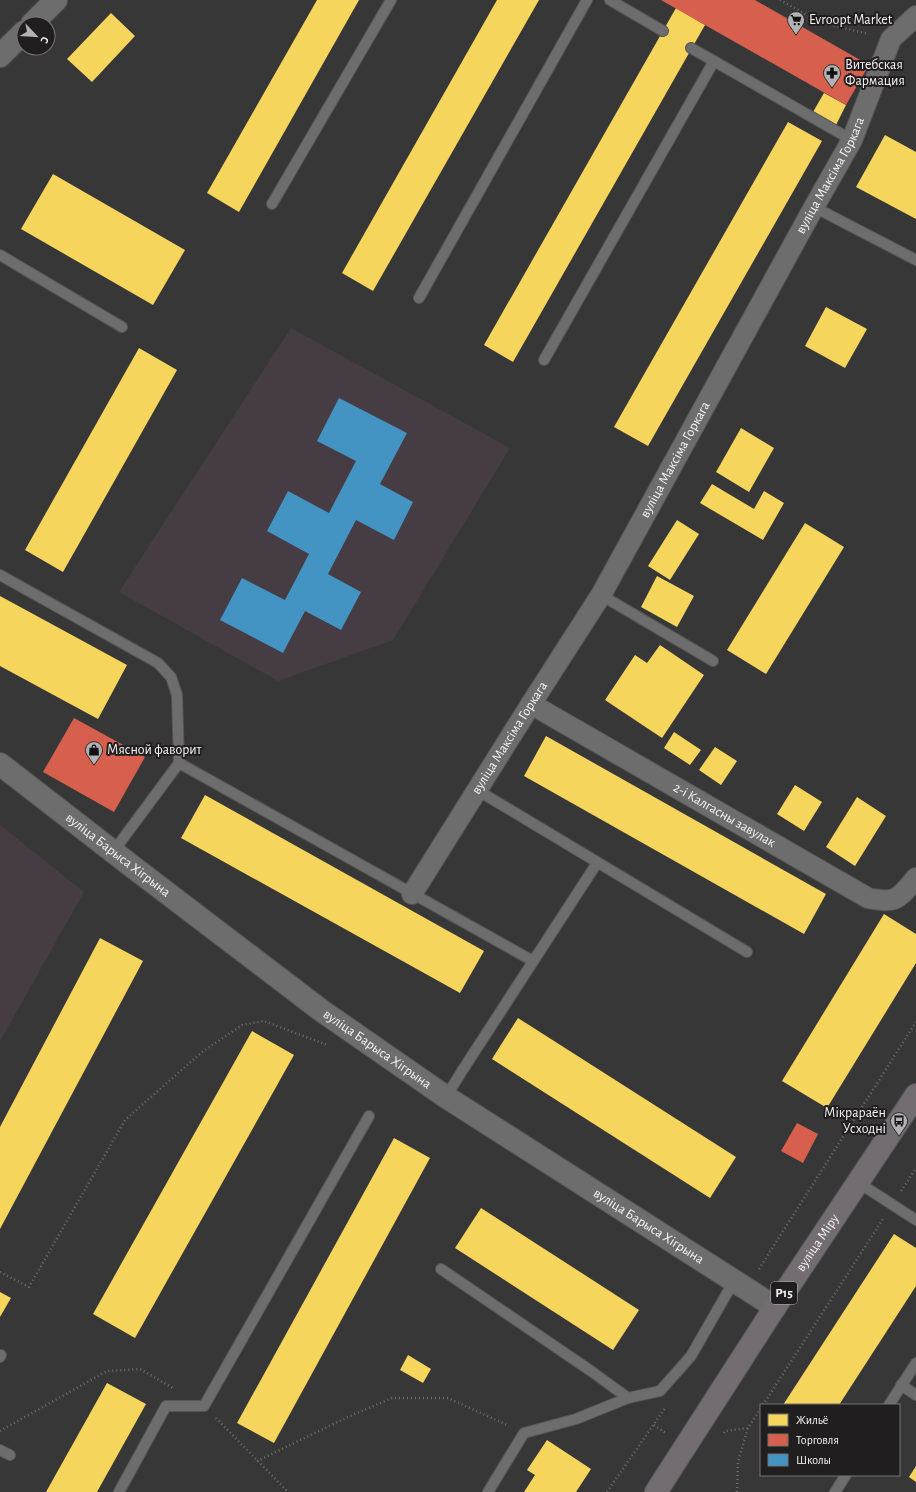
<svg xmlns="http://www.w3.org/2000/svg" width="916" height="1492" viewBox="0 0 916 1492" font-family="'Alegreya Sans',sans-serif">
<rect width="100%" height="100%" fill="#383738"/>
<g fill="#453d43">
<path d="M291,328L510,448L393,640L278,681L119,592Z"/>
<path d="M0,825L84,892L0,1041Z"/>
</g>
<g fill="#f6d55c">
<path d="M317,0H359L239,212L207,193Z"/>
<path d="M497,0H539L373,291L342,273Z"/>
<path d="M676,8L705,25L513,362L484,345Z"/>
<path d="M111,13L135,36L92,82L67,59Z"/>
<path d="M824,93L846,105L836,125L813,112Z"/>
<path d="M788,122L822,141L648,446L614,427Z"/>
<path d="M885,135L916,152V219L856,187Z"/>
<path d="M53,174L185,250L153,305L21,229Z"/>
<path d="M826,307L867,329L845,368L805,346Z"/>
<path d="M139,348L177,370L63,572L25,550Z"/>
<path d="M741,428L774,448L749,492L716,472Z"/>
<path d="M712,484L754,509L764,491L784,503L763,540L700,503Z"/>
<path d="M677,520L699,534L670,580L648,566Z"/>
<path d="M805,523L844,547L766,674L727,650Z"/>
<path d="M657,576L694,596L677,627L641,607Z"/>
<path d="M0,596L127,665L98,719L0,666Z"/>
<path d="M660,645L704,675L662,738L605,700L635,655L647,663Z"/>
<path d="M674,732L701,750L690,765L664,748Z"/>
<path d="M546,736L826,894L804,934L524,776Z"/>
<path d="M715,747L737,761L721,785L699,770Z"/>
<path d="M795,785L822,802L804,831L777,814Z"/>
<path d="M205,795L484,951L460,993L181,838Z"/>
<path d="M857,797L886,816L855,866L826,847Z"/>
<path d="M884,914L916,934V963L827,1108L782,1081Z"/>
<path d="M100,938L143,961L0,1229V1127Z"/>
<path d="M518,1018L736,1157L710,1198L492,1059Z"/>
<path d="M252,1031L294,1055L135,1338L93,1314Z"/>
<path d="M394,1138L430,1158L274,1443L237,1423Z"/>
<path d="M481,1208L639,1310L613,1350L455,1248Z"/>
<path d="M894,1234L916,1248V1286L839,1405H783Z"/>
<path d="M0,1292L11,1298L0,1317Z"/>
<path d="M408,1355L431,1369L423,1383L400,1370Z"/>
<path d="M107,1383L146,1404L97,1492H46Z"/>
<path d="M547,1440L591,1469L576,1492H524L535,1475L527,1470Z"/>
<path d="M916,1466V1482L909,1477Z"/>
</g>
<g fill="#d6604d">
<path d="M661,0H755L869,65L846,105Z"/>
<path d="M74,718L145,757L114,812L43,772Z"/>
<path d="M797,1123L818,1134L803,1163L781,1151Z"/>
</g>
<path fill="#4393c3" d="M339,398L407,433L380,484L413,502L394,540L356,520L328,574L361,592L341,630L305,611L283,653L220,620L242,578L285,600L309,554L267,531L288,491L329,513L356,461L317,441Z"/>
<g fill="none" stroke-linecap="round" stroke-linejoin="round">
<g stroke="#575657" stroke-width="12">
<g id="lane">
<path d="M610,0L663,31"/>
<path d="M691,48L852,140"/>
<path d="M272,204L391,0"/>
<path d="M814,207L916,260"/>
<path d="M0,255L122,327"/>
<path d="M419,298L587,0"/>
<path d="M544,360L714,61"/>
<path d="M0,575L158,663L171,677L177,695L179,763"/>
<path d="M601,595L713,661"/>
<path d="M477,790L747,952"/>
<path d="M113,852L179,763L533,961"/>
<path d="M446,1097L462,1071L597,863"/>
<path d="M859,1183L916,1220"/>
<path d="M441,1269L591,1371L628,1398L660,1391L691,1356L734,1281"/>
<path d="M0,1357L1,1355"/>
<path d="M901,1385L916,1395"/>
<path d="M889,1405L916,1363"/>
<path d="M0,1450L10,1455"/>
<path d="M119,1492L166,1406H204L369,1116"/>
<path d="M488,1492L524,1433L576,1419L628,1398"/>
<path d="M835,1492L846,1475"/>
</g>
</g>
<g stroke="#575657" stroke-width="22">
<g id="street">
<path id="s1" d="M531,704L868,898C897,904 898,899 916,878"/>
<path id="s2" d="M412,894L531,704L601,595L814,207L852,140L891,39L916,16"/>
</g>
</g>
<g stroke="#575657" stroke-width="24">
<g id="secondary">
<path d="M32,24L56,0"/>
<path d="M0,56L24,32"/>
<path id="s3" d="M0,764L129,864L322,1011L446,1097L775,1307"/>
</g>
</g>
<g stroke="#575657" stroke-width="24">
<g id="primary">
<path id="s4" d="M656,1492L775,1307L916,1095"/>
</g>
</g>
<g stroke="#6f6e6f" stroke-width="2.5" stroke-dasharray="1 3" stroke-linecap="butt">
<path d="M780,0L822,23L869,34"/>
<path d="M901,1191L916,1168"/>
<path d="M759,1269L916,1022"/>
<path d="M0,1272L29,1287L125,1120L202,1052L242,1025L264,1021L327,1045"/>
<path d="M763,1405L883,1219"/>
<path d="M216,1418L288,1492"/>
<path d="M654,1425L666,1433"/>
<path d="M0,1431L107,1371L140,1369L173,1388"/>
<path d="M724,1433L725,1431L748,1428L761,1408"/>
<path d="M257,1461L350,1416L392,1398H448L509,1426"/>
<path d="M607,1492L665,1408"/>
<path d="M737,1492L738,1462L748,1428"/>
</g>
<use href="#lane" stroke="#6e6d6e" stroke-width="10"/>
<use href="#street" stroke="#6e6d6e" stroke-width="20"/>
<use href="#secondary" stroke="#6e6d6e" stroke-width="22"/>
<use href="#primary" stroke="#736c71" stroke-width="22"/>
</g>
<defs>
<g id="supermarket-pin" transform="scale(0.9)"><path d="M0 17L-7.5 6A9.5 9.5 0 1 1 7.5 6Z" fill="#b3b1b3" stroke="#201e1f"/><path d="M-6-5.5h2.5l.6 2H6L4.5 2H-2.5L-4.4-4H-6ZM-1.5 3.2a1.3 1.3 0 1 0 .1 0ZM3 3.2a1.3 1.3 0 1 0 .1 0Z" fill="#111"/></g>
<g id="pharmacy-pin" transform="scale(0.9)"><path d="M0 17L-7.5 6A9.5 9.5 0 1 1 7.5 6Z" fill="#b3b1b3" stroke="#201e1f"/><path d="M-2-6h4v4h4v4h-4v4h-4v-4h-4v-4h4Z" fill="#111"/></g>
<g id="shop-pin" transform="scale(0.9)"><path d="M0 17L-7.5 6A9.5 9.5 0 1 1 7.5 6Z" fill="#b3b1b3" stroke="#201e1f"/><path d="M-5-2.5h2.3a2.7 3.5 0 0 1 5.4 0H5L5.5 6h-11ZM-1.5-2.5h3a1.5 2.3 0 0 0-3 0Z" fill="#111"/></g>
<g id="bus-pin" transform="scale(0.9)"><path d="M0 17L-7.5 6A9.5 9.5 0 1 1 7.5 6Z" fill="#b3b1b3" stroke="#201e1f"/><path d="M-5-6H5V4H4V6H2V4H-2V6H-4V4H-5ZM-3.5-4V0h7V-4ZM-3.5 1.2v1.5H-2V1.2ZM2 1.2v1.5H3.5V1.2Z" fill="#111"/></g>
</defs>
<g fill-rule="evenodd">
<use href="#supermarket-pin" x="796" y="20"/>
<use href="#pharmacy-pin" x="832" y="73"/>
<use href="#shop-pin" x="94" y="750"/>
<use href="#bus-pin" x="899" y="1121"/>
</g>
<g text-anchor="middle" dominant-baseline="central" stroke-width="4" stroke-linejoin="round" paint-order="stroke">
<rect fill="#201e1f" stroke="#b5b3b5" stroke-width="1" x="771" y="1282" width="26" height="22" rx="3"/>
<g font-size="13" font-weight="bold" fill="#f5f3f5">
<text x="784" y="1293">Р15</text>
</g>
<g font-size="14" fill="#f5f3f5" stroke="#201e1f" text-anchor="start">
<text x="809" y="20">Evroopt Market</text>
<text x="845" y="65">Витебская<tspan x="845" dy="16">Фармация</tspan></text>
<text x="107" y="750">Мясной фаворит</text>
<text x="886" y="1113" text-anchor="end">Мікрараён<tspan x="886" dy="16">Усходні</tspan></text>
</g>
<g font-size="14" fill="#f5f3f5" stroke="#201e1f">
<text stroke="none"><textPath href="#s2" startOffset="832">вуліца Максіма Горкага</textPath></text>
<text stroke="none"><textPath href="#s2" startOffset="508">вуліца Максіма Горкага</textPath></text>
<text stroke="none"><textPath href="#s2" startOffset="184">вуліца Максіма Горкага</textPath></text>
<text stroke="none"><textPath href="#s1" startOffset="223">2-і Калгасны завулак</textPath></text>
<text stroke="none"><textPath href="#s3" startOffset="149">вуліца Барыса Хігрына</textPath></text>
<text stroke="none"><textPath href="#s3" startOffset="473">вуліца Барыса Хігрына</textPath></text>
<text stroke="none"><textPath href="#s3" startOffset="797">вуліца Барыса Хігрына</textPath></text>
<text stroke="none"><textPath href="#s4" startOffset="297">вуліца Міру</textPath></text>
</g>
</g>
<rect x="760" y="1404" width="140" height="72" fill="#201e1f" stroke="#757375"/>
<rect x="768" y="1414" width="20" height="12" fill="#f6d55c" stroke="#757375"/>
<text x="796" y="1424" font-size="12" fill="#f5f3f5">Жильё</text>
<rect x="768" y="1434" width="20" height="12" fill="#d6604d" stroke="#757375"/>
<text x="796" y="1444" font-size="12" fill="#f5f3f5">Торговля</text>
<rect x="768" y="1454" width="20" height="12" fill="#4393c3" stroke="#757375"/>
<text x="796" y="1464" font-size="12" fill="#f5f3f5">Школы</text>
<g transform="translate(36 36) rotate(115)"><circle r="19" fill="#201e1f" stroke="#757375"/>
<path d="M0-3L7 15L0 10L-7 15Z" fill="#b3b1b3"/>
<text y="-6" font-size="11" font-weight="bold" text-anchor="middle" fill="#f5f3f5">С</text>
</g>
</svg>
